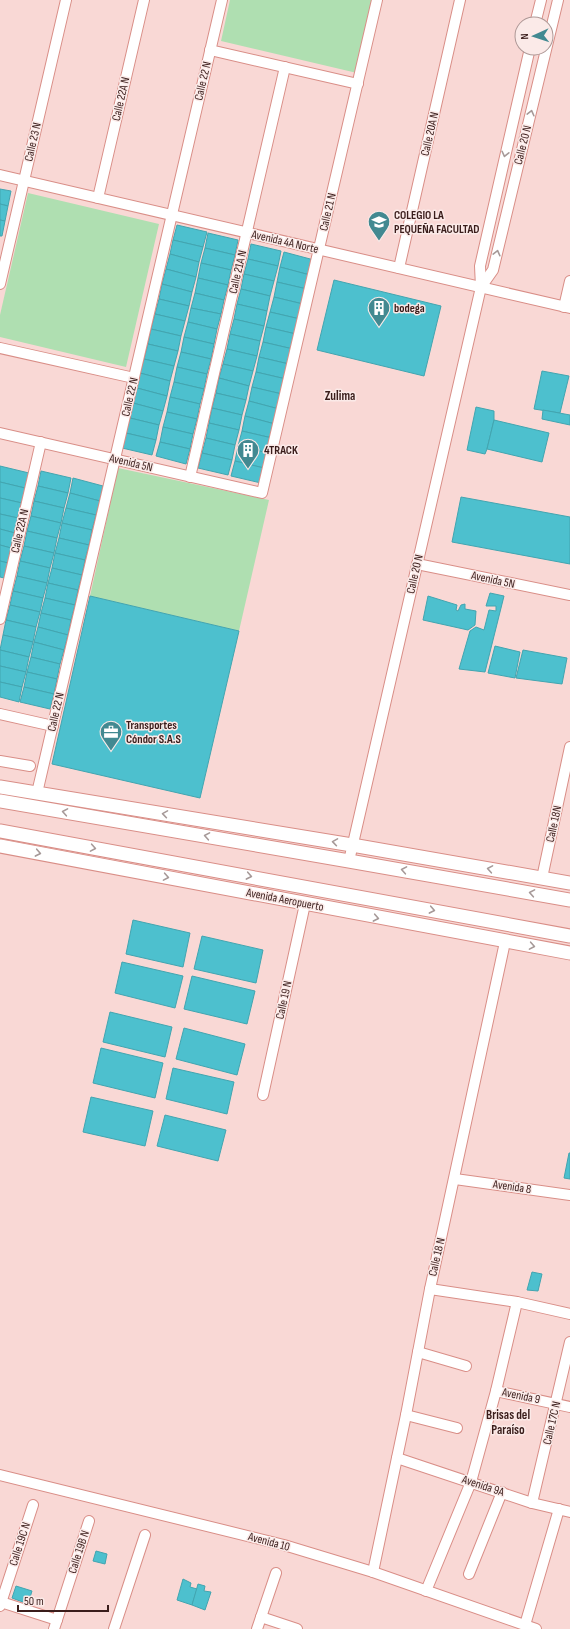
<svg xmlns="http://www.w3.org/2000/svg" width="570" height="1629" viewBox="0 0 570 1629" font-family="'Sofia Sans Condensed',sans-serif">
<rect width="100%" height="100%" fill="#f9d8d5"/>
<g fill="#afdfb1">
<path d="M230,0H373L357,73L221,41Z"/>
<path d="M28,193L159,224L126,367L0,337V315Z"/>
<path d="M118,468L269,500L239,631L90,596Z"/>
</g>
<g fill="#4dc0ce" stroke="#42a5b0">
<path d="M0,189L11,191L8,206L0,204Z"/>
<path d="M0,204L8,206L5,221L0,220Z"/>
<path d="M0,220L5,221L2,236H0Z"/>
<path d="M177,225L207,232L203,247L173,240Z"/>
<path d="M208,233L238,240L235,255L205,248Z"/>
<path d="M173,240L203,247L199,262L170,254Z"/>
<path d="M251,244L281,251L278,266L248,259Z"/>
<path d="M205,248L235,255L231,270L201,263Z"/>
<path d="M284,252L314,260L310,275L280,267Z"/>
<path d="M170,254L199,262L196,277L166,269Z"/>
<path d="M248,259L278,266L274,281L244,274Z"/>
<path d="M201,263L231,270L228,285L198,278Z"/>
<path d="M280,267L310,275L307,289L277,282Z"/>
<path d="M166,269L196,277L192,292L162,284Z"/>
<path d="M244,274L274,281L270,296L241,289Z"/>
<path d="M198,278L228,285L224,300L195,293Z"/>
<path d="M334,280L441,306L424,376L317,350Z"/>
<path d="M277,282L307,289L303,304L274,297Z"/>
<path d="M162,284L192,292L189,306L159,299Z"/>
<path d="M241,289L270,296L267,311L237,304Z"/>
<path d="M195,293L224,300L221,314L191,308Z"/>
<path d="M274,297L303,304L300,319L270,312Z"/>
<path d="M159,299L189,306L185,321L155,314Z"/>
<path d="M237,304L267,311L264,326L234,319Z"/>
<path d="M191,308L221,314L217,329L188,322Z"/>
<path d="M270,312L300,319L296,334L266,327Z"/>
<path d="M155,314L185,321L181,336L151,329Z"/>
<path d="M234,319L264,326L260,341L230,334Z"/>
<path d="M188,322L217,329L214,344L184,337Z"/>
<path d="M266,327L296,334L293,349L263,342Z"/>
<path d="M151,329L181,336L178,351L148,344Z"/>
<path d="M230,334L260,341L257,356L227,349Z"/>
<path d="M184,337L214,344L211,359L181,352Z"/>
<path d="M263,342L293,349L289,364L259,357Z"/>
<path d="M148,344L178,351L174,366L144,359Z"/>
<path d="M227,349L257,356L253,371L223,364Z"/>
<path d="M181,352L211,359L207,374L177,367Z"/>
<path d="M259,357L289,364L286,379L256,372Z"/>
<path d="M144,359L174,366L170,381L140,373Z"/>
<path d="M223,364L253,371L249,386L219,378Z"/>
<path d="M177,367L207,374L204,389L174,382Z"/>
<path d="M542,371L569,376L560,413L534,409Z"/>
<path d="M256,372L286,379L282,394L252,387Z"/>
<path d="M140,373L170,381L167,396L137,388Z"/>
<path d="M219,378L249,386L246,400L216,393Z"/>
<path d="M174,382L204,389L200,404L170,397Z"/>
<path d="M252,387L282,394L279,409L249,401Z"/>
<path d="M137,388L167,396L163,411L133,403Z"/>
<path d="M216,393L246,400L242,415L212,408Z"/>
<path d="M170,397L200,404L197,419L167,412Z"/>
<path d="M249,401L279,409L275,424L245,416Z"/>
<path d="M133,403L163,411L159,425L130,418Z"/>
<path d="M476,407L494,411V420L487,449L485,454L467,450Z"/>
<path d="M212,408L242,415L239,430L209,423Z"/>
<path d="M543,410L570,415V425L542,419Z"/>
<path d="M167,412L197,419L193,434L163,427Z"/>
<path d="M245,416L275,424L272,438L242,431Z"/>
<path d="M130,418L159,425L156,440L126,433Z"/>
<path d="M494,420L549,433L542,462L487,449Z"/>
<path d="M209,423L239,430L235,445L206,438Z"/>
<path d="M163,427L193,434L190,449L160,442Z"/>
<path d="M242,431L272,438L268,453L238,446Z"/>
<path d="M126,433L156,440L152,455L122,448Z"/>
<path d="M206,438L235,445L232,460L202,453Z"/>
<path d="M160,442L190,449L186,464L156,456Z"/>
<path d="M238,446L268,453L264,468L235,461Z"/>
<path d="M202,453L232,460L228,475L198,468Z"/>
<path d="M235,461L264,468L261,483L231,476Z"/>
<path d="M0,466L29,473L25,488L0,482Z"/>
<path d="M41,471L71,478L68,493L38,486Z"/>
<path d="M73,478L103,486L100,501L70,493Z"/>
<path d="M0,482L25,488L22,503L0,498Z"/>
<path d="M38,486L68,493L64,508L34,501Z"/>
<path d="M70,493L100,501L96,515L66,508Z"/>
<path d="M461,497L570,517V564L452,542Z"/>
<path d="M0,498L22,503L18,518L0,514Z"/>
<path d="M34,501L64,508L61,523L31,516Z"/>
<path d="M66,508L96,515L92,530L62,523Z"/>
<path d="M0,514L18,518L15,533L0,529Z"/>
<path d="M31,516L61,523L57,538L27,531Z"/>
<path d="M62,523L92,530L89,545L59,538Z"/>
<path d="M0,529L15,533L11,548L0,545Z"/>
<path d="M27,531L57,538L54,553L24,546Z"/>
<path d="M59,538L89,545L85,560L55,553Z"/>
<path d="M0,545L11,548L8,563L0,561Z"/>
<path d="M24,546L54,553L50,568L20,561Z"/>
<path d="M55,553L85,560L82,575L52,568Z"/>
<path d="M0,561L8,563L4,578L0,577Z"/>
<path d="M20,561L50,568L47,583L17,576Z"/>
<path d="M52,568L82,575L78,590L48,583Z"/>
<path d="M17,576L47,583L43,598L13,591Z"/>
<path d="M48,583L78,590L75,605L45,598Z"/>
<path d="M13,591L43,598L40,612L10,605Z"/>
<path d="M490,593L504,596L485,672L459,669L470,631L476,627L484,630L489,610L496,611V606H486Z"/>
<path d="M90,596L239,631L200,798L52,764Z"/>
<path d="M428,596L457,605L456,610L458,611L461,605L465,604V609L476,611L475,625L468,630L423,620Z"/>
<path d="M45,598L75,605L71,620L41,613Z"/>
<path d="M10,605L40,612L36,627L6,620Z"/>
<path d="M41,613L71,620L68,635L38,627Z"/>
<path d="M6,620L36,627L33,642L3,635Z"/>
<path d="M38,627L68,635L64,650L34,642Z"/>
<path d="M3,635L33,642L29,657L0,650Z"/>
<path d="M34,642L64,650L60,664L31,657Z"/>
<path d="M495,646L520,652L515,678L488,673Z"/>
<path d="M0,650L29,657L26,672L0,666Z"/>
<path d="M523,650L567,658L562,684L516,678Z"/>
<path d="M31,657L60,664L57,679L27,672Z"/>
<path d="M0,666L26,672L22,687L0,682Z"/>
<path d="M27,672L57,679L54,694L24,687Z"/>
<path d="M0,682L22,687L19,702L0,697Z"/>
<path d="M24,687L54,694L50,709L20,702Z"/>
<path d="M133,920L190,933L183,967L126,954Z"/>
<path d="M202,936L263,950L256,983L194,969Z"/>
<path d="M122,962L183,976L175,1008L115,993Z"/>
<path d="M192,976L255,991L247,1024L184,1009Z"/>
<path d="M110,1012L172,1027L165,1057L103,1042Z"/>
<path d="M184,1028L245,1044L237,1075L176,1059Z"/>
<path d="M101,1048L163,1063L155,1098L93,1083Z"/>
<path d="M173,1068L234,1082L227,1114L166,1099Z"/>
<path d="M91,1097L153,1111L145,1146L83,1132Z"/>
<path d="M165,1115L226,1130L218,1161L157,1146Z"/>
<path d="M569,1153H570V1179L564,1178Z"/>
<path d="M532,1272L542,1274L538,1291L527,1290Z"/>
<path d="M96,1551L107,1554L105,1564L93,1561Z"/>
<path d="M183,1579L191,1583L190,1587L197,1589L192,1605L177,1600Z"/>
<path d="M198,1584L205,1586L204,1591L211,1592L205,1610L192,1605Z"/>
<path d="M16,1586L32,1591L28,1604L12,1598Z"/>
</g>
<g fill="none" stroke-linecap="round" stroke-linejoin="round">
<g stroke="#d98e87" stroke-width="12">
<g id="street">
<path d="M535,24L541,0"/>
<path d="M210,50L358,84"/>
<path d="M0,175L570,308"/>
<path d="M98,198L144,0"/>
<path d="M399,268L460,0"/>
<path d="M0,284L66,0"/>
<path d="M481,287L493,270L558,0"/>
<path d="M564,307L570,281"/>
<path d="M0,348L134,378"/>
<path d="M0,433L262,493L377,0"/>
<path d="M190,477L285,67"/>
<path d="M417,564L570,595"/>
<path d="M0,619L41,442"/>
<path d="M0,714L53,726"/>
<path d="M0,761L30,766"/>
<path d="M37,793L222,0"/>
<path d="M349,861L481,287L480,266L530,48"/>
<path d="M542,878L570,747"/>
<path d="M263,1095L305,904"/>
<path d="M455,1179L570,1195"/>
<path d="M430,1289L517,1302L570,1314"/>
<path d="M418,1352L466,1366"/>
<path d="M496,1391L570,1407"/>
<path d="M406,1415L457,1428"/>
<path d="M397,1458L532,1503L570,1512"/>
<path d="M0,1475L284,1545L373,1572L536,1629"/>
<path d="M532,1503L570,1342"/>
<path d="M373,1572L406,1415L430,1289L505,942"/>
<path d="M469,1574L502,1492"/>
<path d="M426,1591L471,1482L496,1391L517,1302"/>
<path d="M1,1602L57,1620"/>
<path d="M0,1606L33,1505"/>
<path d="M261,1617L297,1629"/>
<path d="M525,1625L559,1509"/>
<path d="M54,1629L89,1521"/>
<path d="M114,1629L145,1535"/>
<path d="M257,1629L276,1573"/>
</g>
</g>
<g stroke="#d98e87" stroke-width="15">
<g id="secondary">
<path d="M0,787L352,845L570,883"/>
<path d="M0,801L349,861L570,900"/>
<path d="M0,831L570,936"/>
<path d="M0,846L570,953"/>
</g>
</g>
<use href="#street" stroke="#fff" stroke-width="10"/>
<use href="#secondary" stroke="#fff" stroke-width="13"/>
</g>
<defs><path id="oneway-chevron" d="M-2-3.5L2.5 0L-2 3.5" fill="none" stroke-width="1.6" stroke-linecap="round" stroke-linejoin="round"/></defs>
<g stroke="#a69998">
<use href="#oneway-chevron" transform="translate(531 113) rotate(-76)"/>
<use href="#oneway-chevron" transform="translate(505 154) rotate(103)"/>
<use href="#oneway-chevron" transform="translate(497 253) rotate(-76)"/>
<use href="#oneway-chevron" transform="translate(65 812) rotate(-170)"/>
<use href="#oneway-chevron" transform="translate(165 814) rotate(-171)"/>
<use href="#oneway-chevron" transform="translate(207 836) rotate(-170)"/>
<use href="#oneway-chevron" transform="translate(335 842) rotate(-171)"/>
<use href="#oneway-chevron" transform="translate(93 848) rotate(10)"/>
<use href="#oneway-chevron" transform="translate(38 853) rotate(11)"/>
<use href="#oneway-chevron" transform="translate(490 869) rotate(-170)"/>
<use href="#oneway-chevron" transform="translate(404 870) rotate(-170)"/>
<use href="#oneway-chevron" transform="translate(249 876) rotate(11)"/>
<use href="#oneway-chevron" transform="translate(166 877) rotate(10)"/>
<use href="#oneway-chevron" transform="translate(532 893) rotate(-170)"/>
<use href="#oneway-chevron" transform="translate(432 910) rotate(11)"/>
<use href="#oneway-chevron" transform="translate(376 918) rotate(11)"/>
<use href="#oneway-chevron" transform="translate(532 946) rotate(10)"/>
</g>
<defs>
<g id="school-pin" transform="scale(1.15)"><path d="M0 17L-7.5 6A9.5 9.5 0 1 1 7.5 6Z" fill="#428991" stroke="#fbeae8"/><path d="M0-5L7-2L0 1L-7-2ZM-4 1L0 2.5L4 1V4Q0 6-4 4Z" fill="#fff"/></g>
<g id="building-pin" transform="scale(1.15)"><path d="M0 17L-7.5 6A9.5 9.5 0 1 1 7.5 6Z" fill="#428991" stroke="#fbeae8"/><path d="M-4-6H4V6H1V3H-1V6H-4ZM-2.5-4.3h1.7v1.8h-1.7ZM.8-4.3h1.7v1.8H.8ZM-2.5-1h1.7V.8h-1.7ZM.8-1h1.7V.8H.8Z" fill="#fff"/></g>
<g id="office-pin" transform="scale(1.15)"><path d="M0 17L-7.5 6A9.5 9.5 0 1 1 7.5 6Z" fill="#428991" stroke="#fbeae8"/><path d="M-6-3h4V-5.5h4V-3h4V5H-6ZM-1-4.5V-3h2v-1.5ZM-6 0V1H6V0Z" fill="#fff"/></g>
</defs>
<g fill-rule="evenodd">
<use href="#school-pin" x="379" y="222"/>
<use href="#building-pin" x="379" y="308"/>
<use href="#building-pin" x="248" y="450"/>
<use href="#office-pin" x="111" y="732"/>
</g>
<g text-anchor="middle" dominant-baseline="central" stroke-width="3" stroke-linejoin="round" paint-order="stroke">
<g font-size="12" fill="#3a1d1b" stroke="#fbeae8">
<text transform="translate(203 81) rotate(-77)">Calle 22 N</text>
<text transform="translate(121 99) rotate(-77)">Calle 22A N</text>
<text transform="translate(430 134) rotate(-77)">Calle 20A N</text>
<text transform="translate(33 142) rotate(-77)">Calle 23 N</text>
<text transform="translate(523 145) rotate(-76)">Calle 20 N</text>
<text transform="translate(328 212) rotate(-77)">Calle 21 N</text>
<text transform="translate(285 242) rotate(13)">Avenida 4A Norte</text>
<text transform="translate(238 272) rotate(-77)">Calle 21A N</text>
<text transform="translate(130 397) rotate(-77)">Calle 22 N</text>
<text transform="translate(131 463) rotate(13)">Avenida 5N</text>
<text transform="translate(20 531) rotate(-77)">Calle 22A N</text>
<text transform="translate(415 574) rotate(-77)">Calle 20 N</text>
<text transform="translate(493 580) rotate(12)">Avenida 5N</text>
<text transform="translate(56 712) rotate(-77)">Calle 22 N</text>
<text transform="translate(554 824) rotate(-78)">Calle 18N</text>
<text transform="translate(285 900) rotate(11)">Avenida Aeropuerto</text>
<text transform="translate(284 1000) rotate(-78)">Calle 19 N</text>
<text transform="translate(512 1187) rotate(8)">Avenida 8</text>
<text transform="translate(437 1257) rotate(-77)">Calle 18 N</text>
<text transform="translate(521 1396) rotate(12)">Avenida 9</text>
<text transform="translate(552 1423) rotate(-77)">Calle 17C N</text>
<text transform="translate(483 1486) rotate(18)">Avenida 9A</text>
<text transform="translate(269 1542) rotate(15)">Avenida 10</text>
<text transform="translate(20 1544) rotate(-72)">Calle 19C N</text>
<text transform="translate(79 1552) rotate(-72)">Calle 19B N</text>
</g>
<g font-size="12" font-weight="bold" fill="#3a1d1b" stroke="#fbeae8" text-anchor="start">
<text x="394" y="215">COLEGIO LA<tspan x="394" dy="14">PEQUEÑA FACULTAD</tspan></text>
<text x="394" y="308">bodega</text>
<text x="264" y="450">4TRACK</text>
<text x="126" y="725">Transportes<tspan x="126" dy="14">Cóndor S.A.S</tspan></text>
</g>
<g font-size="13" font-weight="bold" fill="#3a1d1b" stroke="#fbeae8">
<text x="340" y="396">Zulima</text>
<text x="508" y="1415">Brisas del<tspan x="508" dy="15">Paraíso</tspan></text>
</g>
</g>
<g transform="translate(534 36) rotate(267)"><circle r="19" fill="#fbeae8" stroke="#ae9896"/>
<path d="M0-3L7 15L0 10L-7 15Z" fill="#428991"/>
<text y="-6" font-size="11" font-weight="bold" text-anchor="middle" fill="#3a1d1b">N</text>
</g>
<path d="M18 1605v6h90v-6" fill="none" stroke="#3a1d1b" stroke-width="2"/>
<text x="24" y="1605" font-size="12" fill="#3a1d1b" stroke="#fbeae8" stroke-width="3" paint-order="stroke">50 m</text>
</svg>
